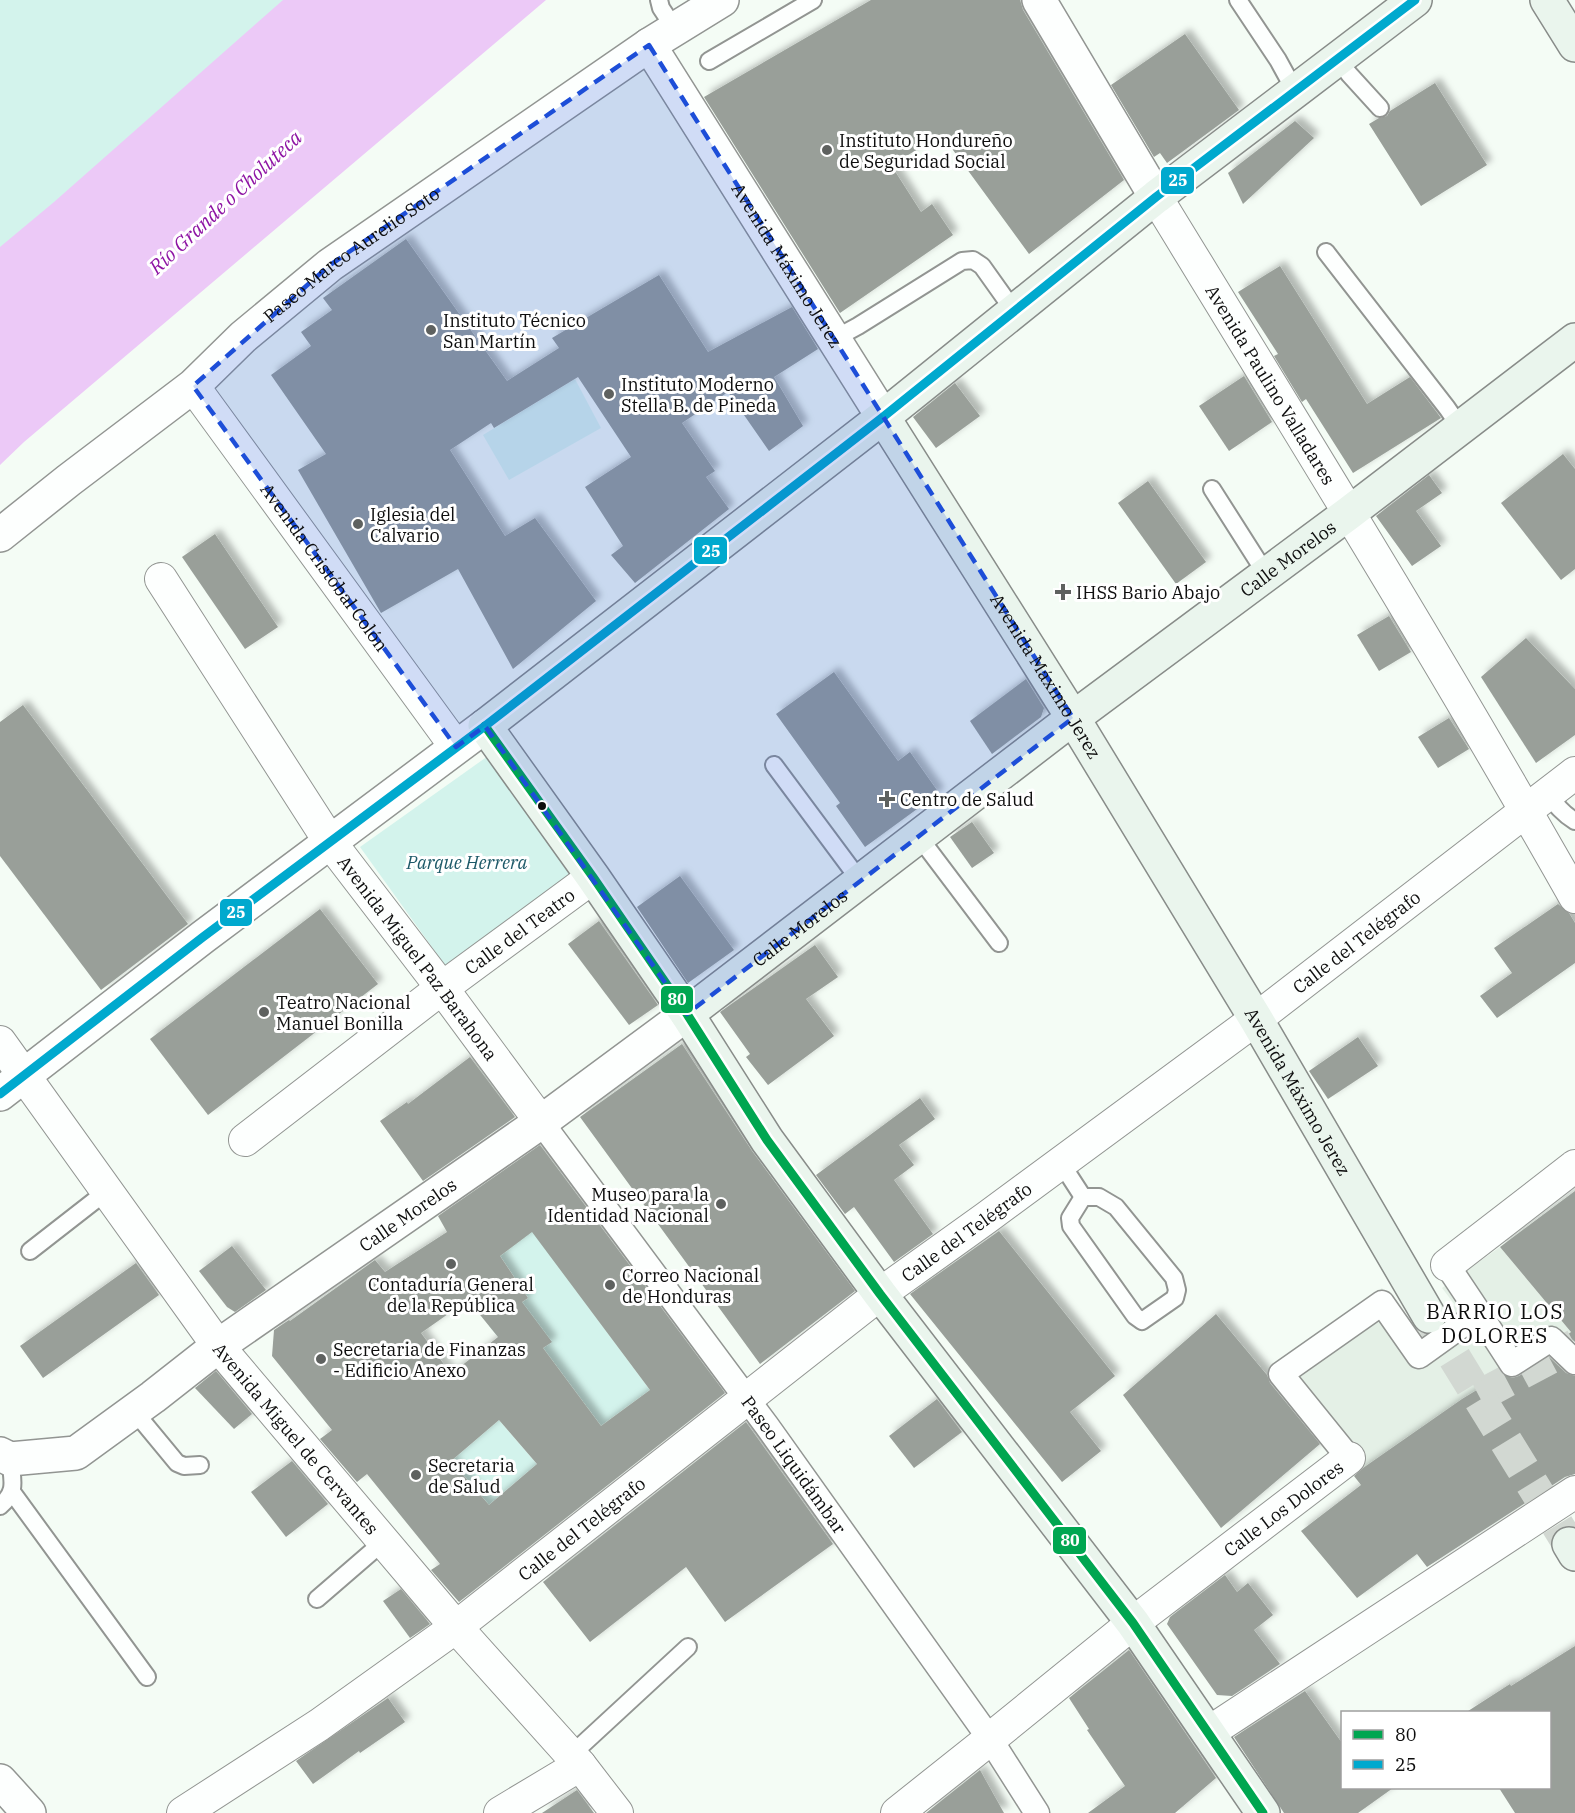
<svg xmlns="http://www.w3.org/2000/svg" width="1575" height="1813" viewBox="0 0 1575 1813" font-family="'IBM Plex Serif',serif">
<defs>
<filter id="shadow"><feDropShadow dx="5.5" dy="-5.5" stdDeviation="3" flood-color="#0004"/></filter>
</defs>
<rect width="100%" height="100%" fill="#f4fcf5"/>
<g fill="#d3f3ec">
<path d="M0,0H412L0,402Z"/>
<path d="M488,756L575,877L447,968L360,847Z"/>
<path d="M532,1231L650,1390L601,1426L543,1348L551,1342L498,1337L489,1326L528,1298L500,1256Z"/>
<path d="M499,1420L537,1464L489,1505L451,1461Z"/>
</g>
<path fill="#ddf6ee" d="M575,379L601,428L509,480L483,435Z"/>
<path fill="#e4f0e6" d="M1500,1247L1571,1332L1462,1399L1353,1475L1273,1371L1382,1288L1414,1333L1455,1305L1442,1288Z"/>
<path fill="#ecc9f7" d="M283,0H546L24,442L0,465V247L54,202Z"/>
<g fill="#999f99" fill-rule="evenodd" filter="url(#shadow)">
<path d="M871,0H1020L1023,10L1124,180L1029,254L942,135L891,165L921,212L932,204L953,235L840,313L704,97Z"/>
<path d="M1185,34L1239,110L1167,163L1160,153L1154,157L1111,85Z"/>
<path d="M1435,83L1487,165L1421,206L1369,124L1379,118L1387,116L1390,111Z"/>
<path d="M1295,121L1314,138L1243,204L1228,173Z"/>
<path d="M406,239L507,381L559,348L552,338L659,275L708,352L792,307L818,349L774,377L803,426L769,451L728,392L682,423L715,471L706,477L729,509L635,583L611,555L623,546L585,487L631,457L578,377L494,428L491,423L450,450L505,536L535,518L596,601L513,669L458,569L381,613L298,470L326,454L271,375L311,346L301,332L332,310L323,298Z"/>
<path d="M1280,266L1367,404L1410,377L1441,418L1353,473L1306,399L1302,402L1274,356L1278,354L1238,292Z"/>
<path d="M1244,376L1272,422L1229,451L1199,406Z"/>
<path d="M955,383L980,416L936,448L913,417Z"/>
<path d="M1563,454L1575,469V569L1561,580L1501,503Z"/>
<path d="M1429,475L1442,493L1416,511L1441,546L1412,566L1376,516Z"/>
<path d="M1148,481L1206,562L1176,584L1118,503Z"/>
<path d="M215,534L278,627L245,649L182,557Z"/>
<path d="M1389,616L1411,652L1379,671L1357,635Z"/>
<path d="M1526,638L1575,689V735L1536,763L1481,677Z"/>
<path d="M834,672L898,761L910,752L939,793L865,847L836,806L840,803L776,714Z"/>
<path d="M1026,679L1044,708L1041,717L992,754L970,721Z"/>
<path d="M23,705L188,924L101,990L0,856V722Z"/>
<path d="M1449,718L1469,749L1438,768L1418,737Z"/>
<path d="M972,822L994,853L972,868L950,837Z"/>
<path d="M680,876L734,950L688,983L637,907Z"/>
<path d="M1558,904L1569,913L1575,923V963L1497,1018L1480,996L1512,973L1494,948Z"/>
<path d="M320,909L378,984L208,1115L150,1039Z"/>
<path d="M599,921L658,1005L629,1025L568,944Z"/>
<path d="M815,945L838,977L806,999L834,1036L768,1085L746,1057L750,1054L720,1012Z"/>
<path d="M1358,1037L1378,1066L1328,1099L1309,1071Z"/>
<path d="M682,1044L752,1151L855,1291L760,1364L580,1117Z"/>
<path d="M470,1057L515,1117L423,1181L380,1121L407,1102L408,1104Z"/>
<path d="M920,1098L935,1119L899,1145L914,1165L894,1180L933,1234L894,1262L854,1207L845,1214L816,1175Z"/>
<path d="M540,1145L725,1393L459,1602L431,1570L440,1564L367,1474L357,1482L320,1439L332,1430L272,1356L274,1330L289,1320L290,1321L375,1260L385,1272L447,1232L438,1216ZM532,1232L650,1390L601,1426L543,1348L552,1342L522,1302L528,1298L500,1256ZM468,1300L498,1337L451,1374L421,1333ZM499,1420L537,1464L489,1505L451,1461Z"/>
<path d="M1575,1191V1342L1567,1335L1571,1332L1500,1247Z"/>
<path d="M999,1231L1115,1376L1070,1412L1101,1451L1062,1482L910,1294Z"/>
<path d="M232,1246L266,1290L235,1312L227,1307L199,1271Z"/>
<path d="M136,1263L159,1295L43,1378L20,1346Z"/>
<path d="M1216,1314L1267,1375L1270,1383L1320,1444L1221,1528L1123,1395Z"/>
<path d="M1549,1357L1566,1373L1575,1376V1474L1565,1477L1427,1567L1417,1554L1357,1598L1301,1531L1361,1485L1354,1476L1363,1468L1462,1399L1503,1374L1512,1378L1519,1376Z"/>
<path d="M216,1371L252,1414L234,1429L195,1388Z"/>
<path d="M937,1399L962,1432L914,1468L889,1436Z"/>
<path d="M746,1422L833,1544L725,1622L686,1567L590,1642L543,1582Z"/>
<path d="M292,1461L328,1504L286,1537L251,1492Z"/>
<path d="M1225,1575L1237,1592L1248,1583L1273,1615L1254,1630L1280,1664L1232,1696L1217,1695L1167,1624L1170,1617Z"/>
<path d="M401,1589L430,1624L410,1638L383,1601Z"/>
<path d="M1575,1646V1813H1515L1499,1788H1550V1713H1465L1510,1684L1511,1686Z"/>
<path d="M1129,1650L1216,1778L1175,1813H1088L1125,1786L1087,1730L1089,1729L1069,1698Z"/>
<path d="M1305,1691L1342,1743V1788H1393L1358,1813H1284L1234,1737Z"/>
<path d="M388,1698L405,1722L360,1753L359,1751L313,1784L296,1761Z"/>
<path d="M980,1770L1004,1813H926Z"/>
<path d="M577,1790L594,1813H542Z"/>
</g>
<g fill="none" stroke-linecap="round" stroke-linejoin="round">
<path stroke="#d2d8d2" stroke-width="32" stroke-dasharray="32 16" stroke-linecap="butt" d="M1479,1396L1575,1345"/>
<path stroke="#d2d8d2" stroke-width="33" stroke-dasharray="33 16" stroke-linecap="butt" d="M1429,1316L1569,1544"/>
<g stroke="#929592" stroke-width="20">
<g id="service">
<path d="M659,0L661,8L675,29"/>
<path d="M1238,0L1278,60L1295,91"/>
<path d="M1338,59L1349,74L1380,108"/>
<path d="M709,61L813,0"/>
<path d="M1326,252L1447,408L1460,427"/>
<path d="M834,339L858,326L962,261L973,260L982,266L1014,311"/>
<path d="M1212,489L1266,574"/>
<path d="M774,765L861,882"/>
<path d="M1548,794C1556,805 1563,814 1575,821"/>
<path d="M919,837L999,943"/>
<path d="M1061,1163L1083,1197"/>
<path d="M1083,1197H1099L1116,1207L1174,1278L1177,1290L1175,1298L1142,1321L1135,1316L1071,1226L1070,1218Z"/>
<path d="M30,1251L107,1191"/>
<path d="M134,1411L177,1463L184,1466L200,1465"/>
<path d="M12,1492L147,1677"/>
<path d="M0,1506C18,1491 12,1480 10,1459"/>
<path d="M317,1599L383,1542"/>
<path d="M571,1755L688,1647"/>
</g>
</g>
<g stroke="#929592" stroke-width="27">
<g id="pedestrian">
<path id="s1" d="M541,1122L767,1426L990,1739L1037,1813"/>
<path d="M1479,1313L1512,1364L1551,1339L1575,1362"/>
<path d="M1349,1458L1281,1374L1382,1303L1419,1356L1479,1313L1447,1265"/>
</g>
</g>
<g stroke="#929592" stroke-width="34">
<g id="minor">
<path id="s2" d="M1156,197C1298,429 1441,660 1575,897"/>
<path id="s3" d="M193,386L456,747"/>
<path id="s4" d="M161,579L330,842L442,988L541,1122"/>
<path id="s5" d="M0,1042L218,1346L456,1627L580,1765L617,1813"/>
<path id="s6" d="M245,1140L442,988L593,877"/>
<path d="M1447,1265L1575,1166"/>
<path d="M1208,1733L1575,1492"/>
<path id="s7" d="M183,1813L319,1725L456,1627L880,1294L986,1218L1256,1019L1575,773"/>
<path d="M500,1813L580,1765"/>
<path id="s8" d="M897,1813L990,1739L1133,1623L1349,1458"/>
</g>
</g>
<g stroke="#929592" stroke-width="36">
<g id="tertiary">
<path d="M1039,0L1156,197"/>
<path id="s9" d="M649,45L883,417"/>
<path id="s10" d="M0,535L69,480L193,386L243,337L330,265L649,45L722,0"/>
<path d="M0,1094L203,937L485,726"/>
<path id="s11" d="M0,1454L10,1459L76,1453L153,1397L218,1346L541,1122L687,1014"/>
<path d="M0,1781L29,1813"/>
</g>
</g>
<g stroke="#888c89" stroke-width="36">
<g id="secondary">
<path d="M1547,0L1575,45"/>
<path id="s12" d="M883,417L1073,718L1256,1019L1429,1316"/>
<path id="s13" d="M687,1014L1073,718L1349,513L1575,340"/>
<path d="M1569,1544L1575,1554"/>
<path d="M1263,1813L1133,1623L880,1294L767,1140L687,1014L593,877L485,726L883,417L1156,197L1415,0"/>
</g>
</g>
<use href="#service" stroke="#fdfffe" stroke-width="16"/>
<use href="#pedestrian" stroke="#fdfffe" stroke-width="24"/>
<use href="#minor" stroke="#fdfffe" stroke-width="32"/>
<use href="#tertiary" stroke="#fdfffe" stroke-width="33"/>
<use href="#secondary" stroke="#eaf5ed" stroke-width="33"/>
<g stroke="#fff" stroke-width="14">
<path id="bus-1" d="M485,726L593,877L687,1014L767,1140L880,1294L1133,1623L1263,1813"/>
</g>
<g stroke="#fff" stroke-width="14">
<path id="bus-2" d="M0,1094L203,937L485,726L883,417L1156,197L1415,0"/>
</g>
<use href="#bus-1" stroke="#00a651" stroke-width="9"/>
<use href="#bus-2" stroke="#00a9ce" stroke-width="9"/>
</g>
<path fill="#1d4ed8" fill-opacity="0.2" stroke="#1d4ed8" stroke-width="4.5" stroke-dasharray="12 8" stroke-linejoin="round" d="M649,45L1073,718L687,1014L485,726L456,747L193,386L330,265Z"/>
<g fill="#5e615f" stroke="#fff" stroke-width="2">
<circle cx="827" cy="150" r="6"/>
<circle cx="431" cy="330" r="6"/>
<circle cx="609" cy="394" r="6"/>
<circle cx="358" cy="524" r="6"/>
<path d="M1060 583h6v6h6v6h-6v6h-6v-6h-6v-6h6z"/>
<path d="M884 790h6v6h6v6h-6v6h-6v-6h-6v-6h6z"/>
<circle cx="264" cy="1012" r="6"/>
<circle cx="721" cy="1204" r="6"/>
<circle cx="451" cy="1264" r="6"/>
<circle cx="610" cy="1285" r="6"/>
<circle cx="321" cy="1359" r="6"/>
<circle cx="416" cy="1475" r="6"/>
</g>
<circle fill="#0e0e0e" stroke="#fff" stroke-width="2" cx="542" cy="806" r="5"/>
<g text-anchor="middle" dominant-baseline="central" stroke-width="6" stroke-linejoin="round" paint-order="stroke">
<g font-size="18" fill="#0e0e0e" stroke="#fff" text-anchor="start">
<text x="839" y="140">Instituto Hondureño<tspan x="839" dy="21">de Seguridad Social</tspan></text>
<text x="443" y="320">Instituto Técnico<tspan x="443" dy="21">San Martín</tspan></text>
<text x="621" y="384">Instituto Moderno<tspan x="621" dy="21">Stella B. de Pineda</tspan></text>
<text x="370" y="514">Iglesia del<tspan x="370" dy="21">Calvario</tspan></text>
<text x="1076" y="592">IHSS Bario Abajo</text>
<text x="900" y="799">Centro de Salud</text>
<text x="276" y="1002">Teatro Nacional<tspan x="276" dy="21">Manuel Bonilla</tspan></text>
<text x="709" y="1194" text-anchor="end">Museo para la<tspan x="709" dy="21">Identidad Nacional</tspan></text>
<text x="622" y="1275">Correo Nacional<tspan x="622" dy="21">de Honduras</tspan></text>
<text x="451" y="1284" text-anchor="middle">Contaduría General<tspan x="451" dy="21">de la República</tspan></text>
<text x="333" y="1349">Secretaria de Finanzas<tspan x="333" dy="21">- Edificio Anexo</tspan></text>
<text x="428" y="1465">Secretaria<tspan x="428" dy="21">de Salud</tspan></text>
</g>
<g font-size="18" fill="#0e0e0e" stroke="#fff">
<text stroke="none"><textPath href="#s10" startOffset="450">Paseo Marco Aurelio Soto</textPath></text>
<text stroke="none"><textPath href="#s9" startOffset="260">Avenida Máximo Jerez</textPath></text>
<text stroke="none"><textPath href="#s2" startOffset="220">Avenida Paulino Valladares</textPath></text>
<text stroke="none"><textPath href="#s13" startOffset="754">Calle Morelos</textPath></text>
<text stroke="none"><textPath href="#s3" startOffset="224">Avenida Cristóbal Colón</textPath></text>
<text stroke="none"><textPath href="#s12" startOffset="306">Avenida Máximo Jerez</textPath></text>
<text stroke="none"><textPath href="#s13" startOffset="142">Calle Morelos</textPath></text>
<text stroke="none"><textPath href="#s6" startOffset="345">Calle del Teatro</textPath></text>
<text stroke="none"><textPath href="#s7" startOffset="1462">Calle del Telégrafo</textPath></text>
<text stroke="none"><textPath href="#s4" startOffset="458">Avenida Miguel Paz Barahona</textPath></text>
<text stroke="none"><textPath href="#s12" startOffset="792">Avenida Máximo Jerez</textPath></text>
<text stroke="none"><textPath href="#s11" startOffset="486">Calle Morelos</textPath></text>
<text stroke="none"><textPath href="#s7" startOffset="976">Calle del Telégrafo</textPath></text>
<text stroke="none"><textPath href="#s5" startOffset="495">Avenida Miguel de Cervantes</textPath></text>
<text stroke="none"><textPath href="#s1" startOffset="426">Paseo Liquidámbar</textPath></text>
<text stroke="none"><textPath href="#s8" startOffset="492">Calle Los Dolores</textPath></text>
<text stroke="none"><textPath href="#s7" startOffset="490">Calle del Telégrafo</textPath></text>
</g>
<g font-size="18" font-style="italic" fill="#1d5968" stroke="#fff">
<text x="467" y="862">Parque Herrera</text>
</g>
<g font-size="20" font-style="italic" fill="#8e14a4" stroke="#fff">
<text transform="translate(225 202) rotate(-43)">Río Grande o Choluteca</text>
</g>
<g font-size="21" letter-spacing="1.5" fill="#0e0e0e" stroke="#fff">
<text x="1495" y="1311">BARRIO LOS<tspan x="1495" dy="24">DOLORES</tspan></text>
</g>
</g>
<g stroke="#fff" stroke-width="2">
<rect x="1160" y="166" width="35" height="29" rx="6" fill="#00a9ce"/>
<rect x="693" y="536" width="35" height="29" rx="6" fill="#00a9ce"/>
<rect x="219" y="898" width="34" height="29" rx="6" fill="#00a9ce"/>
<rect x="660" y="985" width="34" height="29" rx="6" fill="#00a651"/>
<rect x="1052" y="1526" width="35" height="29" rx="6" fill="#00a651"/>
</g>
<g font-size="16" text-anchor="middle" font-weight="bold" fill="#fff">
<text x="1178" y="186">25</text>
<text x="711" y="557">25</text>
<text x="236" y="918">25</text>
<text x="677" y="1005">80</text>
<text x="1070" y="1546">80</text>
</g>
<rect x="1341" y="1711" width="210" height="78" fill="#ffffff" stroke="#9f9f9f" stroke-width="1.5"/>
<rect x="1353" y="1730" width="30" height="9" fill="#00a651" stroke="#9f9f9f" stroke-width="1.5"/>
<text x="1395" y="1741" font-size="18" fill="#0e0e0e">80</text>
<rect x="1353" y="1760" width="30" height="9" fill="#00a9ce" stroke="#9f9f9f" stroke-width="1.5"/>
<text x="1395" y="1771" font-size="18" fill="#0e0e0e">25</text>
</svg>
